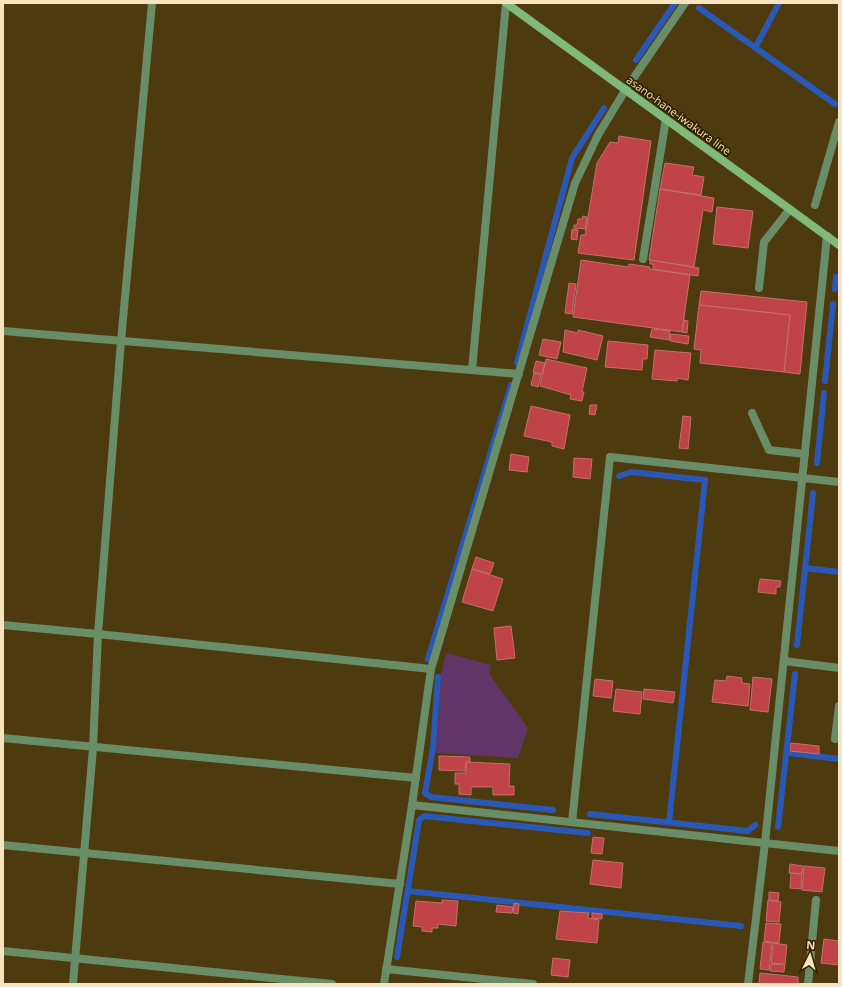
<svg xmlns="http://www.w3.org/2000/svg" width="842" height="987" viewBox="0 0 842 987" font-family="'Open Sans',sans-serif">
<rect width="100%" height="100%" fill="#4e3a0f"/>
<path fill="#613567" d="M446,653L491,665L489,674L528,728L518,758L436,753L441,676Z"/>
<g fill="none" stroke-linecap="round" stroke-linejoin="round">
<g stroke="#2a58b7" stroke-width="6">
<path d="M699,8L835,104"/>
<path d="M755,48L779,3"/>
<path d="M636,60L675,3"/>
<path d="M835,289L836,277"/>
<path d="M517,363L572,158L604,108"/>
<path d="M825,381L833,304"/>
<path d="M817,463L824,393"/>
<path d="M619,476L631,472L705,480L669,822"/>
<path d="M805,568L839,572"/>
<path d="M797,645L813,493"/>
<path d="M428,659L511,385"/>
<path d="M438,677L433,748L425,793L431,797L553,810"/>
<path d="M789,753L839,759"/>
<path d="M590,814L748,831L755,825"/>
<path d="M778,827L795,674"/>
<path d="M408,891L741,926"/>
<path d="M397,957L419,820L424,816L588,833"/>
</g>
</g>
<g fill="#c04447" stroke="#c3706d">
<path d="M619,136L651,141L634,260L578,253L581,235H585L597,163L610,142L618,143Z"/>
<path d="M665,163L694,167L692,175L704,177L701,195L660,189Z"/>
<path d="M660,189L714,198L712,212L703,210L694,267L649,260Z"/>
<path d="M717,207L753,211L748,248L713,244Z"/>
<path d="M583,216L587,217L586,229L574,228V225H577L578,219H582Z"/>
<path d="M572,229L578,230L577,240L571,239Z"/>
<path d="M581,260L628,267L629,264L650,267L649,269L690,275L682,332L573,317Z"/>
<path d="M650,260L699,268L698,276L653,269V264H650Z"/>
<path d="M569,283L576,284L572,314L565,313Z"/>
<path d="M701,291L807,302L800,374L784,372L790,315L699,305Z"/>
<path d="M699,305L790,315L784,372L700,363L701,350L694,349Z"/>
<path d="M684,320L688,321L687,333L682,332Z"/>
<path d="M652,329L670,331L669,340L650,337Z"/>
<path d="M565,330L578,333V330L603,336L597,360L563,352Z"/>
<path d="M671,334L689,336L688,344L670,341Z"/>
<path d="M543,339L561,342L557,359L539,355Z"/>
<path d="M608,341L648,345L647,359H643L642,370L605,367Z"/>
<path d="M655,350L691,353L688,380L677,378V381L652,379Z"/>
<path d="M546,359L587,368L582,392H584L582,401L570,399L571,395L540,386Z"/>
<path d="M536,361L545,363L542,374L533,372Z"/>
<path d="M534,373L541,375L538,387L531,385Z"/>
<path d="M590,405H597L595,415L589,414Z"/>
<path d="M531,406L570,415L564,449L552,446V442L524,436Z"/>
<path d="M683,416L691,417L688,449L679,448Z"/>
<path d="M511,454L529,457L527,472L509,470Z"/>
<path d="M574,458L592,459L590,479L573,477Z"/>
<path d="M476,557L494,563L490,574L472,569Z"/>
<path d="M472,569L503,579L493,611L462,602Z"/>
<path d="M760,579L781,581L780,587H776V594L758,592Z"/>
<path d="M511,626L515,658L497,660L494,628Z"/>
<path d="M727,676L742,678V683L750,684L748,706L712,702L715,680L726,681Z"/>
<path d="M753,677L772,679L768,712L750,710Z"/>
<path d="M595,679L613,681L611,698L593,696Z"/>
<path d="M616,689L642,692L640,714L613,711Z"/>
<path d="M644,689L675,692L673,703L643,699Z"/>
<path d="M791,743L819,746V754L790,751Z"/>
<path d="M439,756L470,757V762H466L465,771L439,770Z"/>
<path d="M466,762L510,764L509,786H514V795H493V787H471V795L459,794V784H455V773H466Z"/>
<path d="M593,837L604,838L602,854L591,853Z"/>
<path d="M593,860L623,863L621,888L590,884Z"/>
<path d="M790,864L803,866L802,874L789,873Z"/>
<path d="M804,866L825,868L822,892L802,890Z"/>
<path d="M791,873L802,874L801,889L790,888Z"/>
<path d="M769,892L779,893L778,901L769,900Z"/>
<path d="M442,900L458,901L456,926L438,924V928H432V932L422,931V927L413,926L416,901L442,903Z"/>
<path d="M768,900L781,902L779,922L766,921Z"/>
<path d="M514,903L519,904L518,914L513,913Z"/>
<path d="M497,905L513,907L512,913L496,912Z"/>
<path d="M560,911L589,913L588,918L599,920L597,943L556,939Z"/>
<path d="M592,913L602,914V919L592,918Z"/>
<path d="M766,923L781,924L779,943L764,941Z"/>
<path d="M824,939L839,941V965L821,963Z"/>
<path d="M763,942L772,943L769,970L760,969Z"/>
<path d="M773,943L787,945L785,964L771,963Z"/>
<path d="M553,958L570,960L568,977L551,975Z"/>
<path d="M771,964L785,965L784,972L770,971Z"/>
<path d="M760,973L798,977V984H759Z"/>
</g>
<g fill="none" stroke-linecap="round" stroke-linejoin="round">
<g stroke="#698d66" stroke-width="8">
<path d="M643,259L666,119"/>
<path d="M759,288L764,242L790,209"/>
<path d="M752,413L769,450L805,454"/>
<path d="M835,739L839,706"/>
<path d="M808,984L816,900"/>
</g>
<g stroke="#698d66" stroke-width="8">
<path d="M815,205L839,122"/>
<path d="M3,331L519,374"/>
<path d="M472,370L506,3"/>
<path d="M3,625L98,634L431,669"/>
<path d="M784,661L839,668"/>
<path d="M3,738L416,778"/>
<path d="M412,805L839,851"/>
<path d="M572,822L610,457L839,482"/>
<path d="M3,845L400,884"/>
<path d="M3,951L332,984"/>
<path d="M386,969L533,984"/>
<path d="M73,984L93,748L98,634L121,341L152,3"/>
<path d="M384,984L412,805L431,669L575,183L598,135L626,89L685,3"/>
<path d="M748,984L765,843L827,236"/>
</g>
<path stroke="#7fba7b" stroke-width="8" d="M506,3L839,245"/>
</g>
<g text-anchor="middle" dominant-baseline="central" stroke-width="3.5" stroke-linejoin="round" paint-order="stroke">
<g font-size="11" fill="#f7e3be" stroke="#312100">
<text transform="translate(679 115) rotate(36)">asano-hane-iwakura line</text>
</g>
</g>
<rect width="842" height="987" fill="none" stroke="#f7e3be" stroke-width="8"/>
<g transform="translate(810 955) rotate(5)" stroke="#312100" stroke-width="3" paint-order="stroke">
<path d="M0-3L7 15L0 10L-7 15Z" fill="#f7e3be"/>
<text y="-6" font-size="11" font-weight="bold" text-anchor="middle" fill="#f7e3be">N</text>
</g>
</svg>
